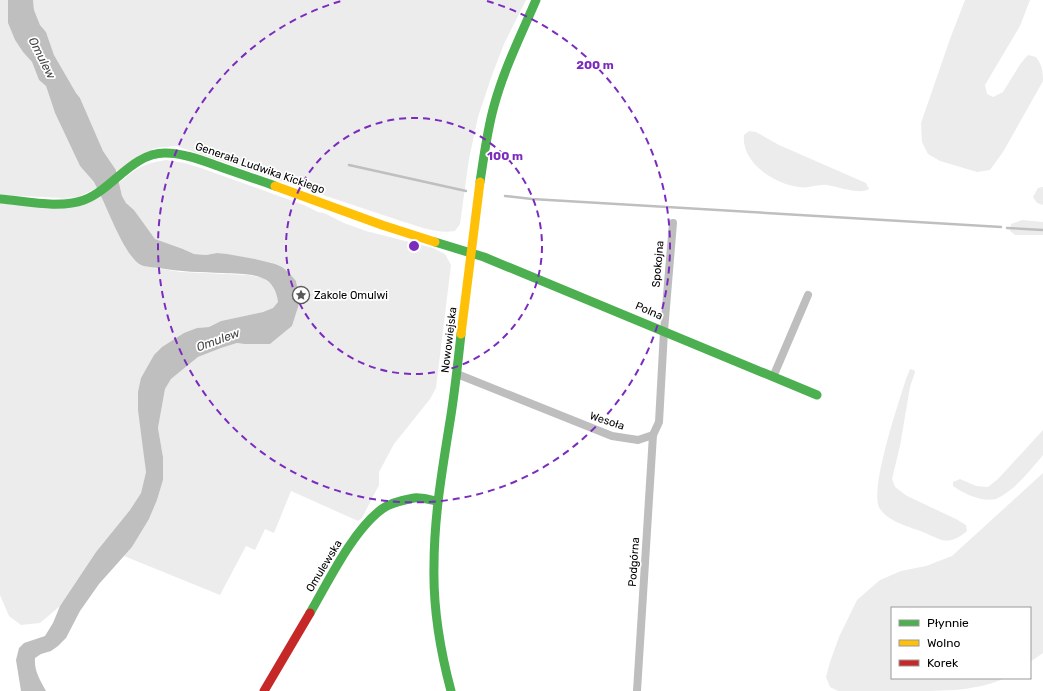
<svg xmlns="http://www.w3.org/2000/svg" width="1043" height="691" viewBox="0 0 1043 691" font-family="Rubik,sans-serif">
<rect width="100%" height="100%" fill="#fff"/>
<g fill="#ececec">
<path d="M0,0H8V23L15,40L23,52L32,62L39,80L46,86L55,113L80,166L94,182L97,188L78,197L63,198L0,195Z"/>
<path d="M33,0H526L504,44L492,75L478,117L469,159L460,224L455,231C437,234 421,227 404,222L176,146L155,148L139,156L119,170H116L103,151L80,98L76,93L54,55L46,32L40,25L34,10Z"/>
<path d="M965,0H1030L1020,26L985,85L987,94L993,97L1003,92L1021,63L1028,55L1036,57C1042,65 1043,71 1043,81L1003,152L990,170L977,172L940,161L928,154L922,142L921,123L950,39Z"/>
<path d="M749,131L756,132L779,145L866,183L869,189C860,195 839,187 827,185C818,184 808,189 799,187C775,184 741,163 744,135Z"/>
<path d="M166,160L185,163L201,168L304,205L318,212L324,213L344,223L366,231L433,248L445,254L451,265L436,388L430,399L394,444L379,472V485L362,518L358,521L291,491L274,533L265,529L255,550L246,546L220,595L124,556L132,547L149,519L157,500L163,480V457L158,428L165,389L171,379L198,357L221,348L237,343L244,344H270L292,326L300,301L296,281L282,267L255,259L217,253L206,255L194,254L183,249L155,239L134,210L126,203L122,196L119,183C137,168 142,164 166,160Z"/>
<path d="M1043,187V205L1037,203L1033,197L1038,188Z"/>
<path d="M101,195L112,219L155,268L181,272L248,275L263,278L272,284L277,295L278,302L273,308L263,312L221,321L209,327L197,328L154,355L149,365L144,454L146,472L141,493L130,510L96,552L60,606L40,623L21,625L9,616L0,595V204Z"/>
<path d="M1022,220L1043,222V235H1015L1010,231L1011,224Z"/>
<path d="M910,369L914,370L915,372L910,387L900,446L892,479L895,487L907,496L956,519L966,525L967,531C949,546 943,541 923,532C910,527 889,522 880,509C868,492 899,402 906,379Z"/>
<path d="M1043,430V455C1030,470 1017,488 1000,497C987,505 964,494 953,486V482L960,479L976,486L988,487L998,479Z"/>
<path d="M1043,473V653L1030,662V608H892V678H1005C978,691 943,691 912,691C887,691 863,691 838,691L830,687L826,677L830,662L839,637L857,600L880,580L901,571L926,566L952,556Z"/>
</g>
<path fill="#bfbfbf" d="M8,0H33L34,10L40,25L46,32L54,55L76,93L80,98L103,151L116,170L122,196L126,203L134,210L155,239L183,249L194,254L206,255L217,253L227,254L255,259L275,264L282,267L289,273L296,281L300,301L292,326L270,344H244L237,343L221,348L198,357L171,379L165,389L158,428L163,457V480L157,500L149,519L132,547L99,584L80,611L66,638L58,646L51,651L41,654L35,658C34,671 40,680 46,691H21L16,660L19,648L24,643L45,636L53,623L60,606L96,552L130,510L141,493L146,472L138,410V392L141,378L154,355L162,347L184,333L197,328L209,327L221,321L263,312L273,308L278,302C277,292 272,281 262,278C251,273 235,274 223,273C201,272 180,272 159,268C154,267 146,267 141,265C124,256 107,206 97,188L94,182L80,166L55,113L46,86L39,80L32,62L23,52L15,40L8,23Z"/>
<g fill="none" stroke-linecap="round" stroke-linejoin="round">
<g stroke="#bfbfbf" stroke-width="2.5">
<path d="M349,165L466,191"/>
<path d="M505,196L532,199L1001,227"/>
<path d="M1007,228L1043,230"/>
</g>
<g stroke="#bebebe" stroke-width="8">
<path d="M457,374L612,436L638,440L653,435L659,422L664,331L673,223"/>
<path d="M773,377L808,295"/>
<path d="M637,691L653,435"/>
</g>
<g stroke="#4caf50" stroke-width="9">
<path d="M480,182C484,156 487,131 494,106C504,69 521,35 536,0"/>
<path d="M0,199C25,201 60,209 84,200C113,189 132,153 165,153C183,153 201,160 218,166C237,173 256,179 275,186"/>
<path d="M435,242L484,257L817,395"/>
<path d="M310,613C328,582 353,530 382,509C390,503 403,500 414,498C421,497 430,500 438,501"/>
<path d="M451,691C440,650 433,608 434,566C434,515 443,465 451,415C455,389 458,362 461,334"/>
</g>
<g stroke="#ffc107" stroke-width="9">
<path d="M275,186L382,225L435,242"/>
<path d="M461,334L480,182"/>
</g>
<path stroke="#c62828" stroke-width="9" d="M264,691L310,613"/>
</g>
<g fill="none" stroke="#7b2cbf" stroke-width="2" stroke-dasharray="7 5">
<circle cx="414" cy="246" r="128"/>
<path d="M487 1A256 256 0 1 1 341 1"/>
</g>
<defs>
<g id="sight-ring" transform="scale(0.9)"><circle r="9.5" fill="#fff" stroke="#595959" stroke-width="1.5"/><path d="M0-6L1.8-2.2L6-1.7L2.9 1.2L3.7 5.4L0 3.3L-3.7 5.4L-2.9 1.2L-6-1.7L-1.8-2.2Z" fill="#595959"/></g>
</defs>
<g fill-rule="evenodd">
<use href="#sight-ring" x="301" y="295"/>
</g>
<g text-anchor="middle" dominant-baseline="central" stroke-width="3.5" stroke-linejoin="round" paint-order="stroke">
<g font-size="11" fill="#000" stroke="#fff">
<text transform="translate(260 168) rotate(19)">Generała Ludwika Kickiego</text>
<text transform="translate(658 264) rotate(-85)">Spokojna</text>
<text transform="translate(649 311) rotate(23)">Polna</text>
<text transform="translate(449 340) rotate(-83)">Nowowiejska</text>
<text transform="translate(607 421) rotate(18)">Wesoła</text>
<text transform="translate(634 562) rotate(-86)">Podgórna</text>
<text transform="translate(324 566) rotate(-59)">Omulewska</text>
</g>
<g font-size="11" fill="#000" stroke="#fff" text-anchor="start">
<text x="314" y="295">Zakole Omulwi</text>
</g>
<g font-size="12" font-style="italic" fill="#444" stroke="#fff">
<text transform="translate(42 58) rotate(63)">Omulew</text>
<text transform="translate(218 340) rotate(-20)">Omulew</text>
</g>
</g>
<circle cx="414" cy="246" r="6" fill="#7b2cbf" stroke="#fff" stroke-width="2"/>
<g font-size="12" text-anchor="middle" font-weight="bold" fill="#7b2cbf" stroke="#fff" stroke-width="3.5" stroke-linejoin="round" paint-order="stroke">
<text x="595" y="69">200 m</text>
<text x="505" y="160">100 m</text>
</g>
<rect x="891" y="607" width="140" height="72" fill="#ffffff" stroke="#999999"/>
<rect x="899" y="620" width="20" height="6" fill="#4caf50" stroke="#999999"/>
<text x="927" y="627" font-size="12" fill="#000000">Płynnie</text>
<rect x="899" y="640" width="20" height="6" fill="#ffc107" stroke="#999999"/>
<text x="927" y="647" font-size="12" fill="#000000">Wolno</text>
<rect x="899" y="660" width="20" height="6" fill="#c62828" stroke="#999999"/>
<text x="927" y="667" font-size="12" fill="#000000">Korek</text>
</svg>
